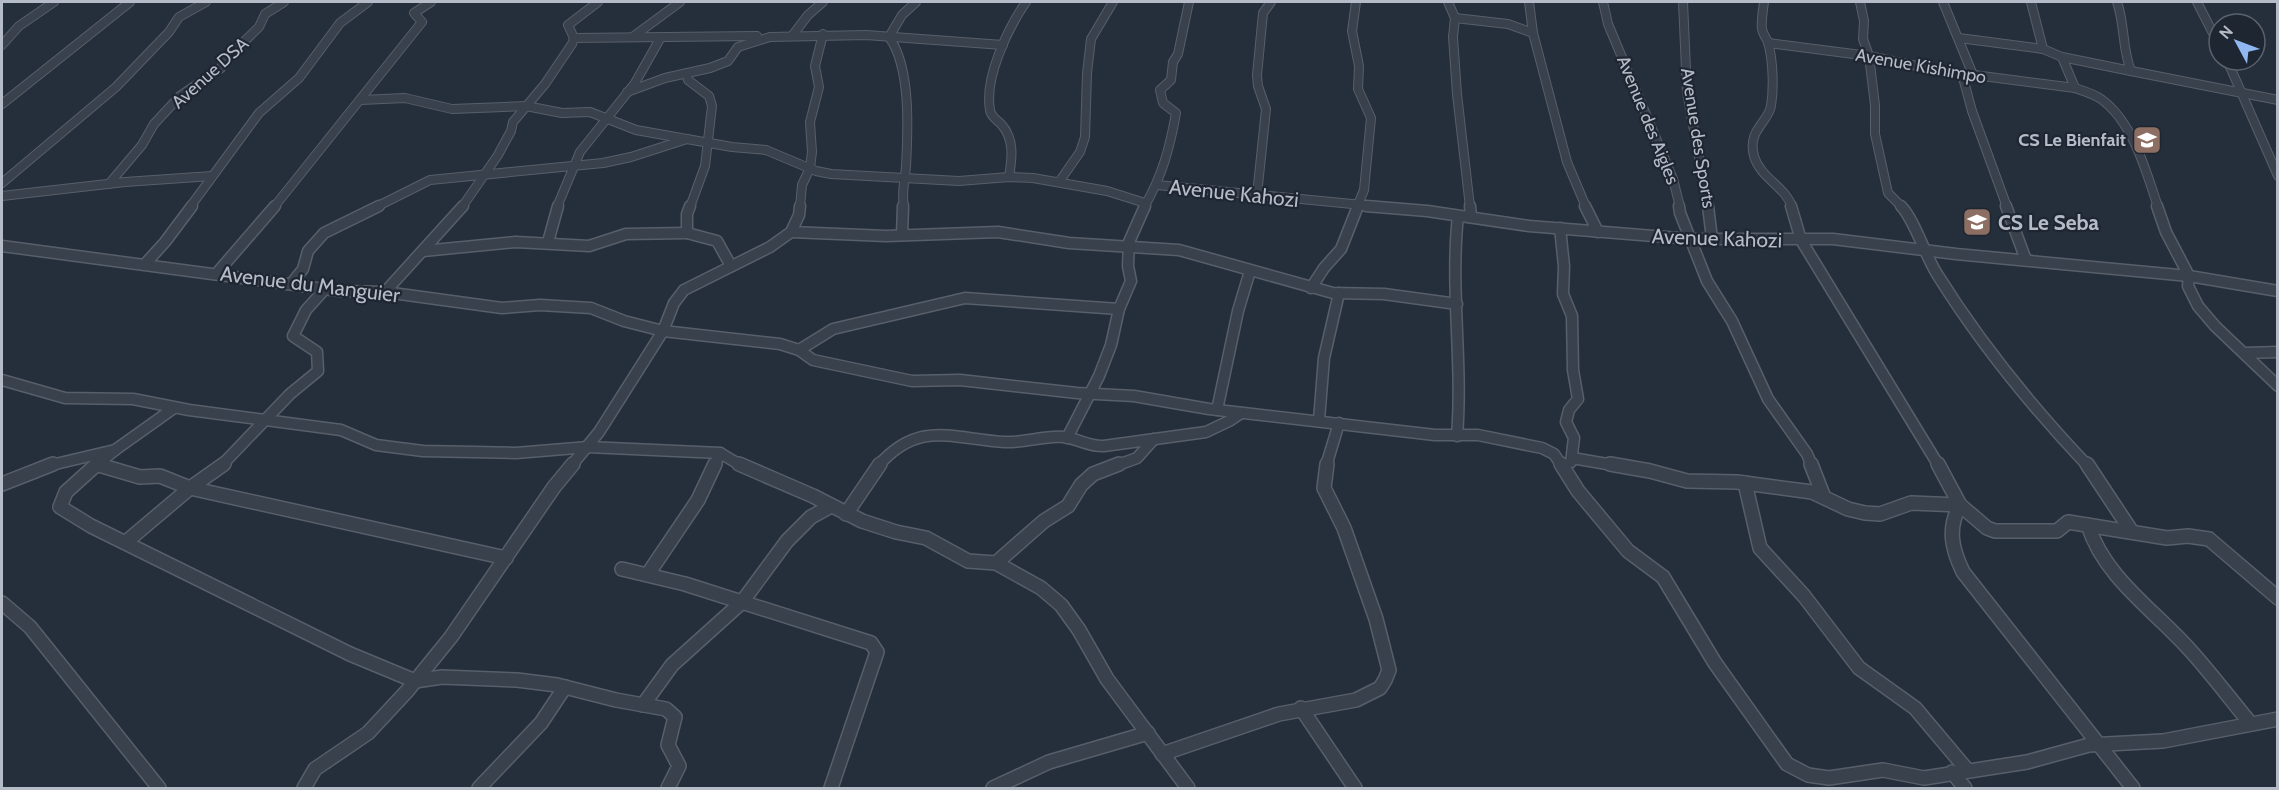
<svg xmlns="http://www.w3.org/2000/svg" width="2279" height="790" viewBox="0 0 2279 790" font-family="Cabin,sans-serif">
<rect width="100%" height="100%" fill="#252f3c"/>
<g fill="none" stroke-linecap="round" stroke-linejoin="round">
<g stroke="#575f6a" stroke-width="10">
<g id="minor-far2">
<path d="M1356,2L1352,31L1359,66L1358,89L1371,118L1364,190L1357,207"/>
<path d="M1448,2L1455,18L1453,37L1457,94L1470,207"/>
<path d="M1529,2L1533,33L1567,162L1586,207"/>
<path d="M1603,2L1608,24L1673,179L1680,207"/>
<path d="M1683,2L1687,92L1708,207"/>
<path d="M1764,2C1763,10 1761,21 1762,29C1763,34 1766,38 1768,42C1773,60 1774,88 1771,106C1768,123 1747,130 1754,156C1760,178 1786,187 1792,207"/>
<path d="M1860,2L1864,21L1863,39L1869,56L1875,105V134L1888,193L1902,207"/>
<path d="M1943,2L1973,75"/>
<path d="M2031,2L2043,49L2062,57L2075,88C2084,91 2094,94 2101,99C2133,122 2146,171 2158,207"/>
<path d="M2197,2L2219,45"/>
<path d="M1455,18L1508,24L1533,33"/>
<path d="M634,36L680,2"/>
<path d="M792,36L808,15L823,2"/>
<path d="M574,38L757,36"/>
<path d="M1959,38L2043,49"/>
<path d="M1768,43L1869,56L1936,70L2075,88"/>
<path d="M2,45L19,26L54,2"/>
<path d="M2062,57L2131,71C2122,49 2125,24 2117,2"/>
<path d="M2227,60L2278,176"/>
<path d="M2131,71L2278,100"/>
<path d="M687,73L688,80L709,96L712,106L705,166L690,207"/>
<path d="M1962,74L1972,111L2007,207"/>
<path d="M627,92L665,78L710,68L728,61L738,47L770,37L866,35L1003,45"/>
<path d="M361,100L405,98L452,109L526,106L562,113L590,112L636,130L732,147L766,150L816,171L831,174L959,181L1009,177L1033,178L1107,191L1145,203"/>
<path d="M2,104L130,2"/>
<path d="M1009,177C1012,159 1015,139 1001,124C997,120 991,117 990,110C984,78 1008,28 1026,2"/>
<path d="M1059,182L1080,152L1085,137L1087,73L1091,39L1113,2"/>
<path d="M2,183L116,87L169,32L179,17L206,2"/>
<path d="M109,184L142,145L154,124L180,96L221,68L224,61L259,27L265,14L284,2"/>
<path d="M1157,185L1383,207"/>
<path d="M1257,195L1266,109L1258,86L1257,75L1263,13L1271,2"/>
<path d="M2,196L125,182L212,176"/>
<path d="M190,207L259,113L299,78L340,23L368,2"/>
<path d="M274,207L422,22L414,13L431,2"/>
<path d="M376,207L430,180L603,163L631,157L687,139"/>
<path d="M462,207L498,155L511,131L513,122L545,84L572,44L574,38L568,25L598,2"/>
<path d="M557,207L580,152L635,83L661,37"/>
<path d="M800,207L802,185L810,168L812,152L810,122L819,87L815,66L823,34"/>
<path d="M904,207C901,192 905,181 906,166C908,129 911,67 889,37L902,15L916,2"/>
<path d="M1144,207C1162,177 1170,147 1176,113L1163,103L1160,90L1171,80L1173,62L1178,54L1189,2"/>
</g>
</g>
<g stroke="#575f6a" stroke-width="13">
<g id="minor-far1">
<path d="M690,206L687,214V233L717,241L731,266"/>
<path d="M1366,206L1427,211L1529,226L1691,239H1833L1956,254L2189,276L2278,291"/>
<path d="M1470,206L1471,217"/>
<path d="M1585,206L1598,232"/>
<path d="M1679,206L1680,213L1707,281L1732,321L1768,399L1807,454L1812,466"/>
<path d="M1708,206L1712,239"/>
<path d="M1791,206L1801,240L1939,466"/>
<path d="M1901,206C1914,219 1925,255 1937,274C1980,343 2032,407 2088,466"/>
<path d="M2006,206L2026,260"/>
<path d="M2157,206L2166,232L2189,276L2188,286L2198,306L2215,326L2278,386"/>
<path d="M1560,228L1564,266L1563,294L1572,316L1573,370L1578,399L1569,410L1566,422L1574,438L1571,462"/>
<path d="M791,232L886,236L998,232L1069,243L1179,250L1333,293L1384,294L1457,304"/>
<path d="M902,235L903,206"/>
<path d="M548,242L558,206"/>
<path d="M2,246L339,291L385,292L502,308L540,305L591,308L624,321L663,331L780,344L799,350L813,360L912,381L960,380L1077,393L1134,396L1209,409L1435,435H1478L1542,448L1554,454L1562,466"/>
<path d="M423,251L516,242L589,246L626,234L687,233"/>
<path d="M145,264L165,242L192,206"/>
<path d="M217,273L275,206"/>
<path d="M291,284L303,269L308,251L324,233L379,206"/>
<path d="M1311,288L1324,268L1341,249L1358,206"/>
<path d="M385,292L463,206"/>
<path d="M799,350L833,329L965,298L1119,309"/>
<path d="M2244,353L2278,352"/>
<path d="M2,380L65,398L133,399L189,410L341,430L376,445L423,451L516,453L588,447L720,453L742,466"/>
<path d="M1217,410L1238,311L1250,271"/>
<path d="M1319,420L1324,358L1339,293"/>
<path d="M1457,436C1463,362 1450,289 1458,216"/>
<path d="M1067,438L1099,376L1111,345L1119,309L1131,281L1128,266L1129,242L1145,206"/>
<path d="M1572,458L1619,466"/>
<path d="M99,465L102,466"/>
<path d="M47,466L115,450L174,408"/>
<path d="M95,466L115,450"/>
<path d="M221,466L290,394L318,371L317,352L293,336L306,310L325,289"/>
<path d="M571,466L599,432L663,331L674,303L684,290L770,247L791,232L799,215L800,206"/>
<path d="M714,466L720,453"/>
<path d="M878,466C919,419 952,439 1005,442C1025,443 1045,435 1064,437C1079,439 1089,447 1104,446L1206,432L1229,421L1241,413"/>
<path d="M1115,466L1137,458L1154,439"/>
<path d="M1326,466L1339,423"/>
</g>
</g>
<g stroke="#575f6a" stroke-width="16">
<g id="minor">
<path d="M97,464L66,492L60,507L91,526L350,654L415,681L442,677L517,680L557,685L616,700L666,709L675,717L668,745L679,766L668,788"/>
<path d="M739,464L813,496L862,521L896,532L926,538L968,561L996,563L1041,588L1061,605L1079,630L1107,679L1188,788"/>
<path d="M1561,464L1578,491L1628,551L1663,577L1715,663L1787,764L1808,775L1829,778L1883,770L1924,778L2027,762L2089,745L2163,741L2278,719"/>
<path d="M1610,464L1650,471L1687,481L1737,482L1812,492L1848,509L1865,513L1880,514L1911,503L1960,505L1987,528L1995,531H2057L2068,522L2167,538L2188,536L2209,539L2278,598"/>
<path d="M1811,464L1823,495"/>
<path d="M1938,464L1960,505C1947,529 1952,549 1963,572L2133,788"/>
<path d="M2087,464L2132,532"/>
<path d="M99,465L140,477L160,476L190,488L506,558"/>
<path d="M1745,483L1760,548L1804,596L1859,668L1915,708L1968,771"/>
<path d="M2,484L53,464"/>
<path d="M846,514L880,464"/>
<path d="M2088,525C2104,577 2154,610 2189,649C2211,673 2230,699 2251,724"/>
<path d="M126,542L190,488L224,464"/>
<path d="M996,563L1044,521L1068,506L1081,485L1093,474L1119,464"/>
<path d="M622,569L685,584L871,643L877,652L831,788"/>
<path d="M648,574L698,500L715,464"/>
<path d="M2,603L30,627L159,788"/>
<path d="M643,705L672,665L742,602L787,541L811,517L831,506"/>
<path d="M1301,708L1355,788"/>
<path d="M1162,754L1279,714L1356,700L1380,688L1385,680L1389,670L1376,619L1344,528L1324,488L1327,464"/>
<path d="M1952,772L1965,788"/>
<path d="M304,788L315,769L368,733L408,690L451,637L554,487L573,464"/>
<path d="M479,788L541,723L565,687"/>
<path d="M993,788L1049,762L1148,733"/>
</g>
</g>
<use href="#minor-far2" stroke="#39414c" stroke-width="8"/>
<use href="#minor-far1" stroke="#39414c" stroke-width="10"/>
<use href="#minor" stroke="#39414c" stroke-width="13"/>
</g>
<defs>
<g id="school-square" transform="scale(1.5)"><rect x="-9" y="-9" width="18" height="18" rx="4" fill="#8d6e63" stroke="#1e2631"/><path d="M0-5L7-2L0 1L-7-2ZM-4 1L0 2.5L4 1V4Q0 6-4 4Z" fill="#fff"/></g>
</defs>
<g fill-rule="evenodd">
<use href="#school-square" x="2147" y="140"/>
<use href="#school-square" x="1977" y="222"/>
</g>
<g text-anchor="middle" dominant-baseline="central" stroke-width="4.5" stroke-linejoin="round" paint-order="stroke">
<g font-size="18" fill="#b5bcc8" stroke="#1e2631">
<text transform="translate(1921 66) rotate(10)">Avenue Kishimpo</text>
<text transform="translate(210 73) rotate(-42)">Avenue DSA</text>
<text transform="translate(1648 120) rotate(68)">Avenue des Aigles</text>
<text transform="translate(1698 138) rotate(81)">Avenue des Sports</text>
</g>
<g font-size="18" font-weight="bold" fill="#b5bcc8" stroke="#1e2631" text-anchor="end">
<text x="2126" y="140">CS Le Bienfait</text>
</g>
<g font-size="21" fill="#b5bcc8" stroke="#1e2631">
<text transform="translate(1234 193) rotate(6)">Avenue Kahozi</text>
<text transform="translate(1717 238) rotate(2)">Avenue Kahozi</text>
<text transform="translate(310 284) rotate(7)">Avenue du Manguier</text>
</g>
<g font-size="21" font-weight="bold" fill="#b5bcc8" stroke="#1e2631" text-anchor="start">
<text x="1998" y="222">CS Le Seba</text>
</g>
</g>
<rect width="2279" height="790" fill="none" stroke="#b5bcc8" stroke-width="6"/>
<g transform="translate(2237 42) rotate(311)"><circle r="28" fill="#1e2631" stroke="#5a626d" stroke-width="1.5"/>
<path d="M0-4.5L10 22L0 15L-10 22Z" fill="#8fb8f2"/>
<text y="-9" font-size="16" font-weight="bold" text-anchor="middle" fill="#b5bcc8">N</text>
</g>
</svg>
